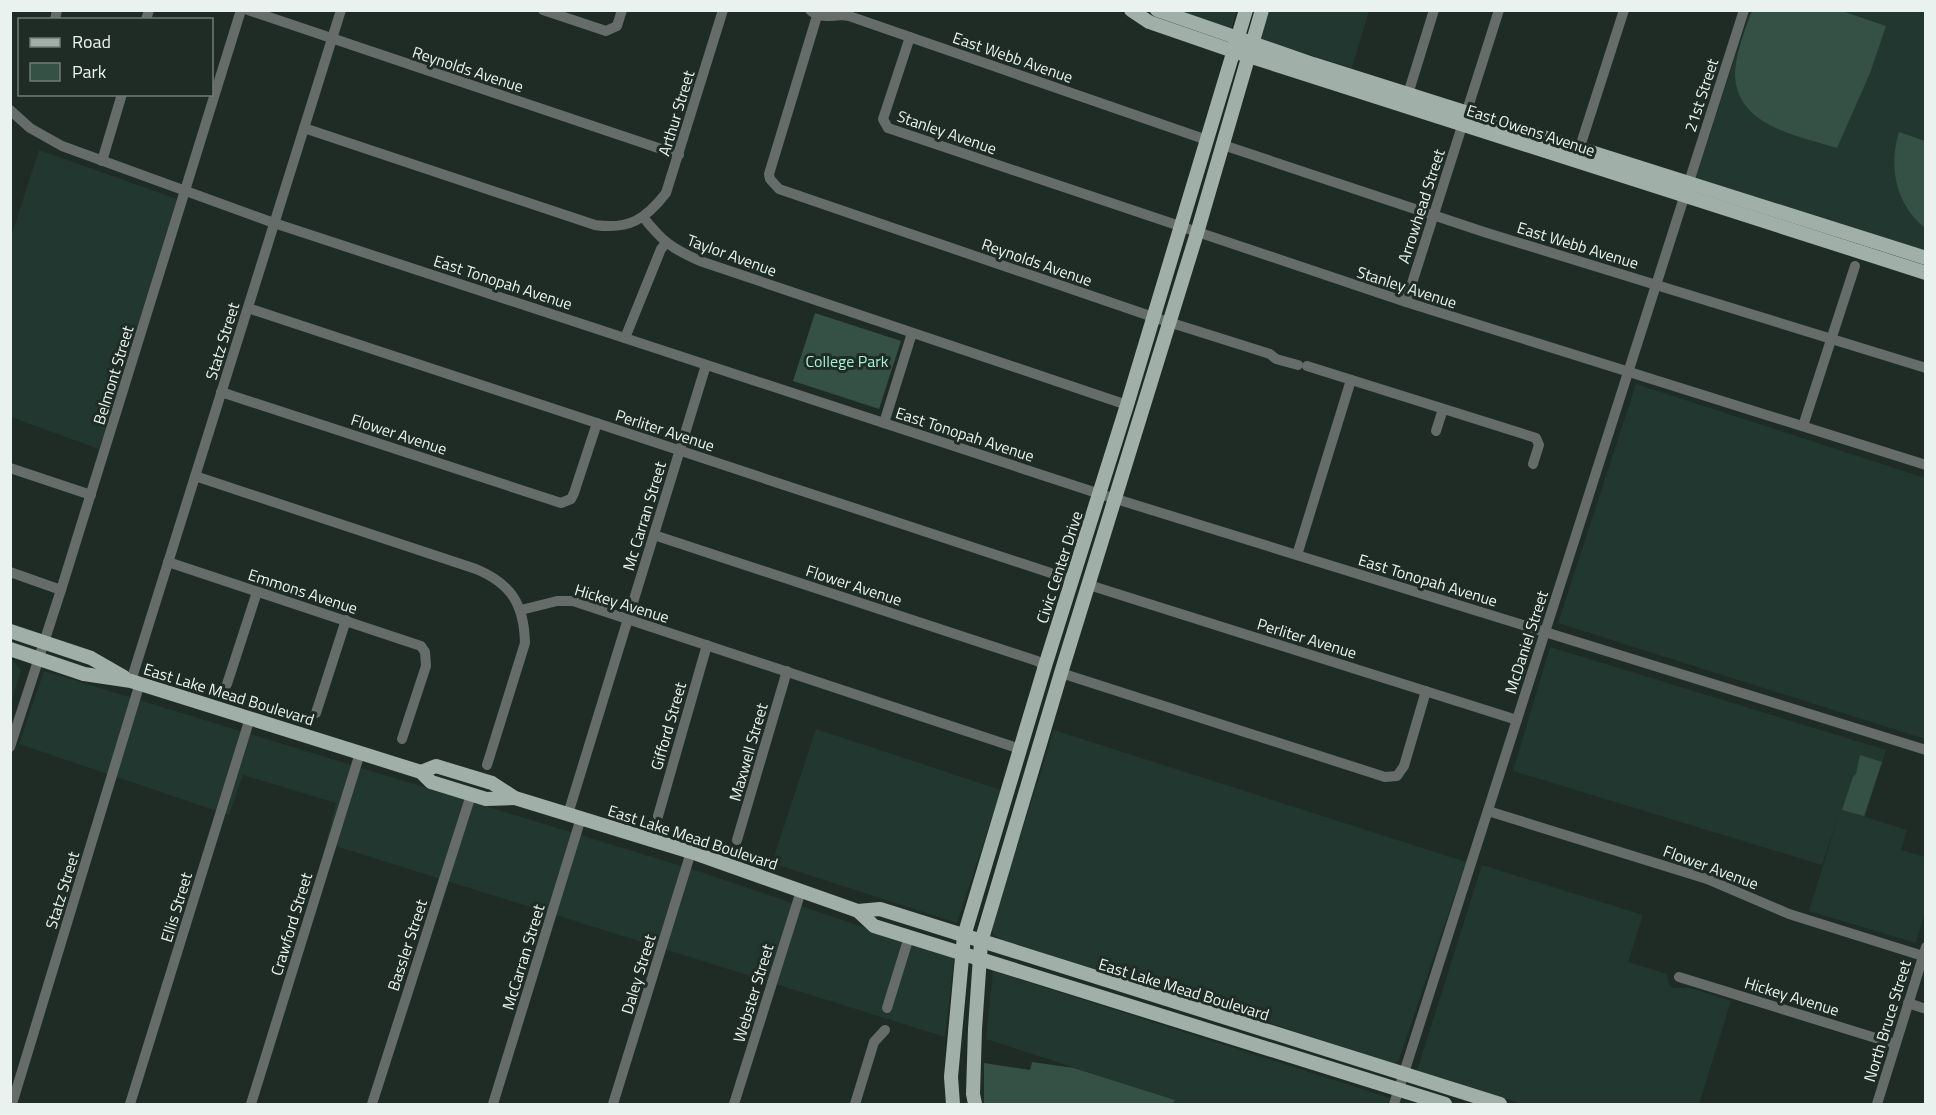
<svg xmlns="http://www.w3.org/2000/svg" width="1936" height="1115" viewBox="0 0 1936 1115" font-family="'Titillium Web',sans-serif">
<rect width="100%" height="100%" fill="#1f2c26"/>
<g fill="#22372f">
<path d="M1176,11H1237L1231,30Z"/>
<path d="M1269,11H1369L1352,68L1260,39Z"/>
<path d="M1750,11H1925V255L1695,180Z"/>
<path d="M39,150L177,199L99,449L11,417V237Z"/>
<path d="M1636,384L1925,478V739L1558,623Z"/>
<path d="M1550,647L1886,750L1865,817L1907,830L1901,850L1925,857V912L1916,943L1809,911L1839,814L1822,865L1513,771Z"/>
<path d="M11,658L21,670L11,704L10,658Z"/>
<path d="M44,671L698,871L954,958L945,1037L326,843L336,803L243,775L229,815L19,744Z"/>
<path d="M816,729L1001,790L957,923L772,863Z"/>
<path d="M1054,730L1466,862L1398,1062L1393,1063L1220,1007L1001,940L994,935L992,930L996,913Z"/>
<path d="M1482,865L1643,915L1628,962L1667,974L1669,984L1673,988H1690L1731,1001L1699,1104H1522L1417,1071Z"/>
<path d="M993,971L1390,1098L1388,1104H1174L1175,1100L986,1039Z"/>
</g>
<g fill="#355045">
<path d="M1752,11H1842L1886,26L1870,73L1837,148C1798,136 1735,126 1735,73C1736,52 1745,30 1752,11Z"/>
<path d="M1899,132L1925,141V228C1896,205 1888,167 1899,132Z"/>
<path d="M815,313L901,341L879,409L793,381Z"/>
<path d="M1860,755L1882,762L1864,816L1842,810L1853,777L1856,774Z"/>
<path d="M1032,1062L1074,1068L1175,1100L1173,1104H984V1063L1030,1070Z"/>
</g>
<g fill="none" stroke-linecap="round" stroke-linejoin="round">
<g stroke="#656c69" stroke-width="10">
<path d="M248,10L679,155"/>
<path d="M543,10L606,31L617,26L622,10"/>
<path d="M810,10C821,21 835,13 849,16L1207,140"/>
<path d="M817,16L769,174L770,179L779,189L1159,319L1270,354L1276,359L1298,365"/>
<path d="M55,20L57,10"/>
<path d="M146,20L149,10"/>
<path d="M910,37L883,119L888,128L1406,302L1926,465"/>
<path d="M1408,94L1434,10"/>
<path d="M10,110L30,128L62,146L274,223L1100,494L1926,750"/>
<path d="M304,128L595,225C629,230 646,219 666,193L723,10"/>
<path d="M1223,145L1484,232L1926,368"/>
<path d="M1577,156L1624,10"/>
<path d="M102,161L122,94"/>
<path d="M643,217C663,242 671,248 700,261L1127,405"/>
<path d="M1406,302L1499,10"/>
<path d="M248,308L1072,580"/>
<path d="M625,338L661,249L666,243"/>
<path d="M1307,366L1536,438L1539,445L1533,464"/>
<path d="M221,392L561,503L571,499L574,493L597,423"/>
<path d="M884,423L912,333"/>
<path d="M1803,426L1855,266"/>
<path d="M1436,431L1443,409"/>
<path d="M10,468L91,495"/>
<path d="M195,476L476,569C512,584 524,605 525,643L487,765"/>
<path d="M654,535L1037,661L1045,666"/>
<path d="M1297,555L1351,380"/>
<path d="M168,562L421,646L425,652L426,666L402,739"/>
<path d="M10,572L61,590"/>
<path d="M1089,585L1517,720"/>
<path d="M521,610L557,601H573L1020,749"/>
<path d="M1061,673L1385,777L1397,776L1404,766L1426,691"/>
<path d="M131,681L341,10"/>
<path d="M227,684L257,592"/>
<path d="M316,713L346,620"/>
<path d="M10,747L61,590L241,10"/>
<path d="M1488,811L1707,879L1789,914L1923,956"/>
<path d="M568,814L706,365"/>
<path d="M658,816L707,645"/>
<path d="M737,840L787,671"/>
<path d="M1679,977L1895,1044"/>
<path d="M1908,1003L1926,1009"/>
<path d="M887,1008L909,937"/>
<path d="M12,1104L140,683"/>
<path d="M130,1104L250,718"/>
<path d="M251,1104L360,753"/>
<path d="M372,1104L471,795"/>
<path d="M493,1104L581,818"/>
<path d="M613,1104L691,852"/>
<path d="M734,1104L801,891"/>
<path d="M855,1104L874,1042L885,1030"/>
<path d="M1394,1104L1744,10"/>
<path d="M1877,1104L1926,947"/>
</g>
<g stroke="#a1afa9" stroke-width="14">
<path d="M1131,10L1149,22L1233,51L1926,273"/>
<path d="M1157,10L1313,64L1926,258"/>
<path d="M10,631L91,658L124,677"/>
<path d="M10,649L84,674L131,681L421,772L431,782L486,799L515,798"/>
<path d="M421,772L436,766L492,783L515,798L691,852L858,911L874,926L1445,1104"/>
<path d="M858,911L880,909L1500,1104"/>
<path d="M953,1104L951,1077L964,936L1045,666L1127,405L1246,10"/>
<path d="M975,1104L973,1094L975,1029L981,942L1061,673L1197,233L1262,10"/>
</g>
</g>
<g text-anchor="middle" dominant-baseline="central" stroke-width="6" stroke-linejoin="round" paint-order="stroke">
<g font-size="16" fill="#e9f2ee" stroke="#1f2c26">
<text transform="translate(1013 57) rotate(19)">East Webb Avenue</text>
<text transform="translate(468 69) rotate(18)">Reynolds Avenue</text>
<text transform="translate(1701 95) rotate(-72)">21st Street</text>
<text transform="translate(676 113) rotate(-73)">Arthur Street</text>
<text transform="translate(1531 130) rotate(18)">East Owens Avenue</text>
<text transform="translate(947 132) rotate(19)">Stanley Avenue</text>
<text transform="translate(1421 206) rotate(-72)">Arrowhead Street</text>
<text transform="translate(1578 245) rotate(17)">East Webb Avenue</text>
<text transform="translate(732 255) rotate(20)">Taylor Avenue</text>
<text transform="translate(1037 262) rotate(19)">Reynolds Avenue</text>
<text transform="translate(503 282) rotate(18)">East Tonopah Avenue</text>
<text transform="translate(1407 287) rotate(18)">Stanley Avenue</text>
<text transform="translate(222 341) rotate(-73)">Statz Street</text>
<text transform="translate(113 375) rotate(-73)">Belmont Street</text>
<text transform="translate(665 430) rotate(18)">Perliter Avenue</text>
<text transform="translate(399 434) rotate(18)">Flower Avenue</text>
<text transform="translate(965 434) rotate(18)">East Tonopah Avenue</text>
<text transform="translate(644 516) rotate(-73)">Mc Carran Street</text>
<text transform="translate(1059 567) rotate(-72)">Civic Center Drive</text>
<text transform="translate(1428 580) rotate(17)">East Tonopah Avenue</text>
<text transform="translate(854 585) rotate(18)">Flower Avenue</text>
<text transform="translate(303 591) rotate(18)">Emmons Avenue</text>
<text transform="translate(622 603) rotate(17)">Hickey Avenue</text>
<text transform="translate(1307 638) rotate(17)">Perliter Avenue</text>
<text transform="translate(1526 642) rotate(-72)">McDaniel Street</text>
<text transform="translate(229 694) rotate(17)">East Lake Mead Boulevard</text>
<text transform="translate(668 726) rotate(-74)">Gifford Street</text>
<text transform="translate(748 752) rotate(-74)">Maxwell Street</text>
<text transform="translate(693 837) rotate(18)">East Lake Mead Boulevard</text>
<text transform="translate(1711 867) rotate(20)">Flower Avenue</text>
<text transform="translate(62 890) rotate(-73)">Statz Street</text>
<text transform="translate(176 907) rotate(-73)">Ellis Street</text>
<text transform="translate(291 924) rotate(-73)">Crawford Street</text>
<text transform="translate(407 945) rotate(-72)">Bassler Street</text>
<text transform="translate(523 957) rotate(-73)">McCarran Street</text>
<text transform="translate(638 974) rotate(-73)">Daley Street</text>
<text transform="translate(1184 989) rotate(17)">East Lake Mead Boulevard</text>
<text transform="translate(753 993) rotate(-73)">Webster Street</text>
<text transform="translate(1792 996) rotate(17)">Hickey Avenue</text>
<text transform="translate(1887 1021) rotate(-73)">North Bruce Street</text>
</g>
<g font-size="16" fill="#a6efd2" stroke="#1f2c26">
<text x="847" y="361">College Park</text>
</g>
</g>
<rect width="1936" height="1115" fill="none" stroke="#e9f2ee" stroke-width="24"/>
<rect x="18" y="18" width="195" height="78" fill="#1f2c26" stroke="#707b76" stroke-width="1.5"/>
<rect x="30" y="38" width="30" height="9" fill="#a1afa9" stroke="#707b76" stroke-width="1.5"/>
<text x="72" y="48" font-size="18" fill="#e9f2ee">Road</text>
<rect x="30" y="63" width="30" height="18" fill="#355045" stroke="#707b76" stroke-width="1.5"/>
<text x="72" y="78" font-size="18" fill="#e9f2ee">Park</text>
</svg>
